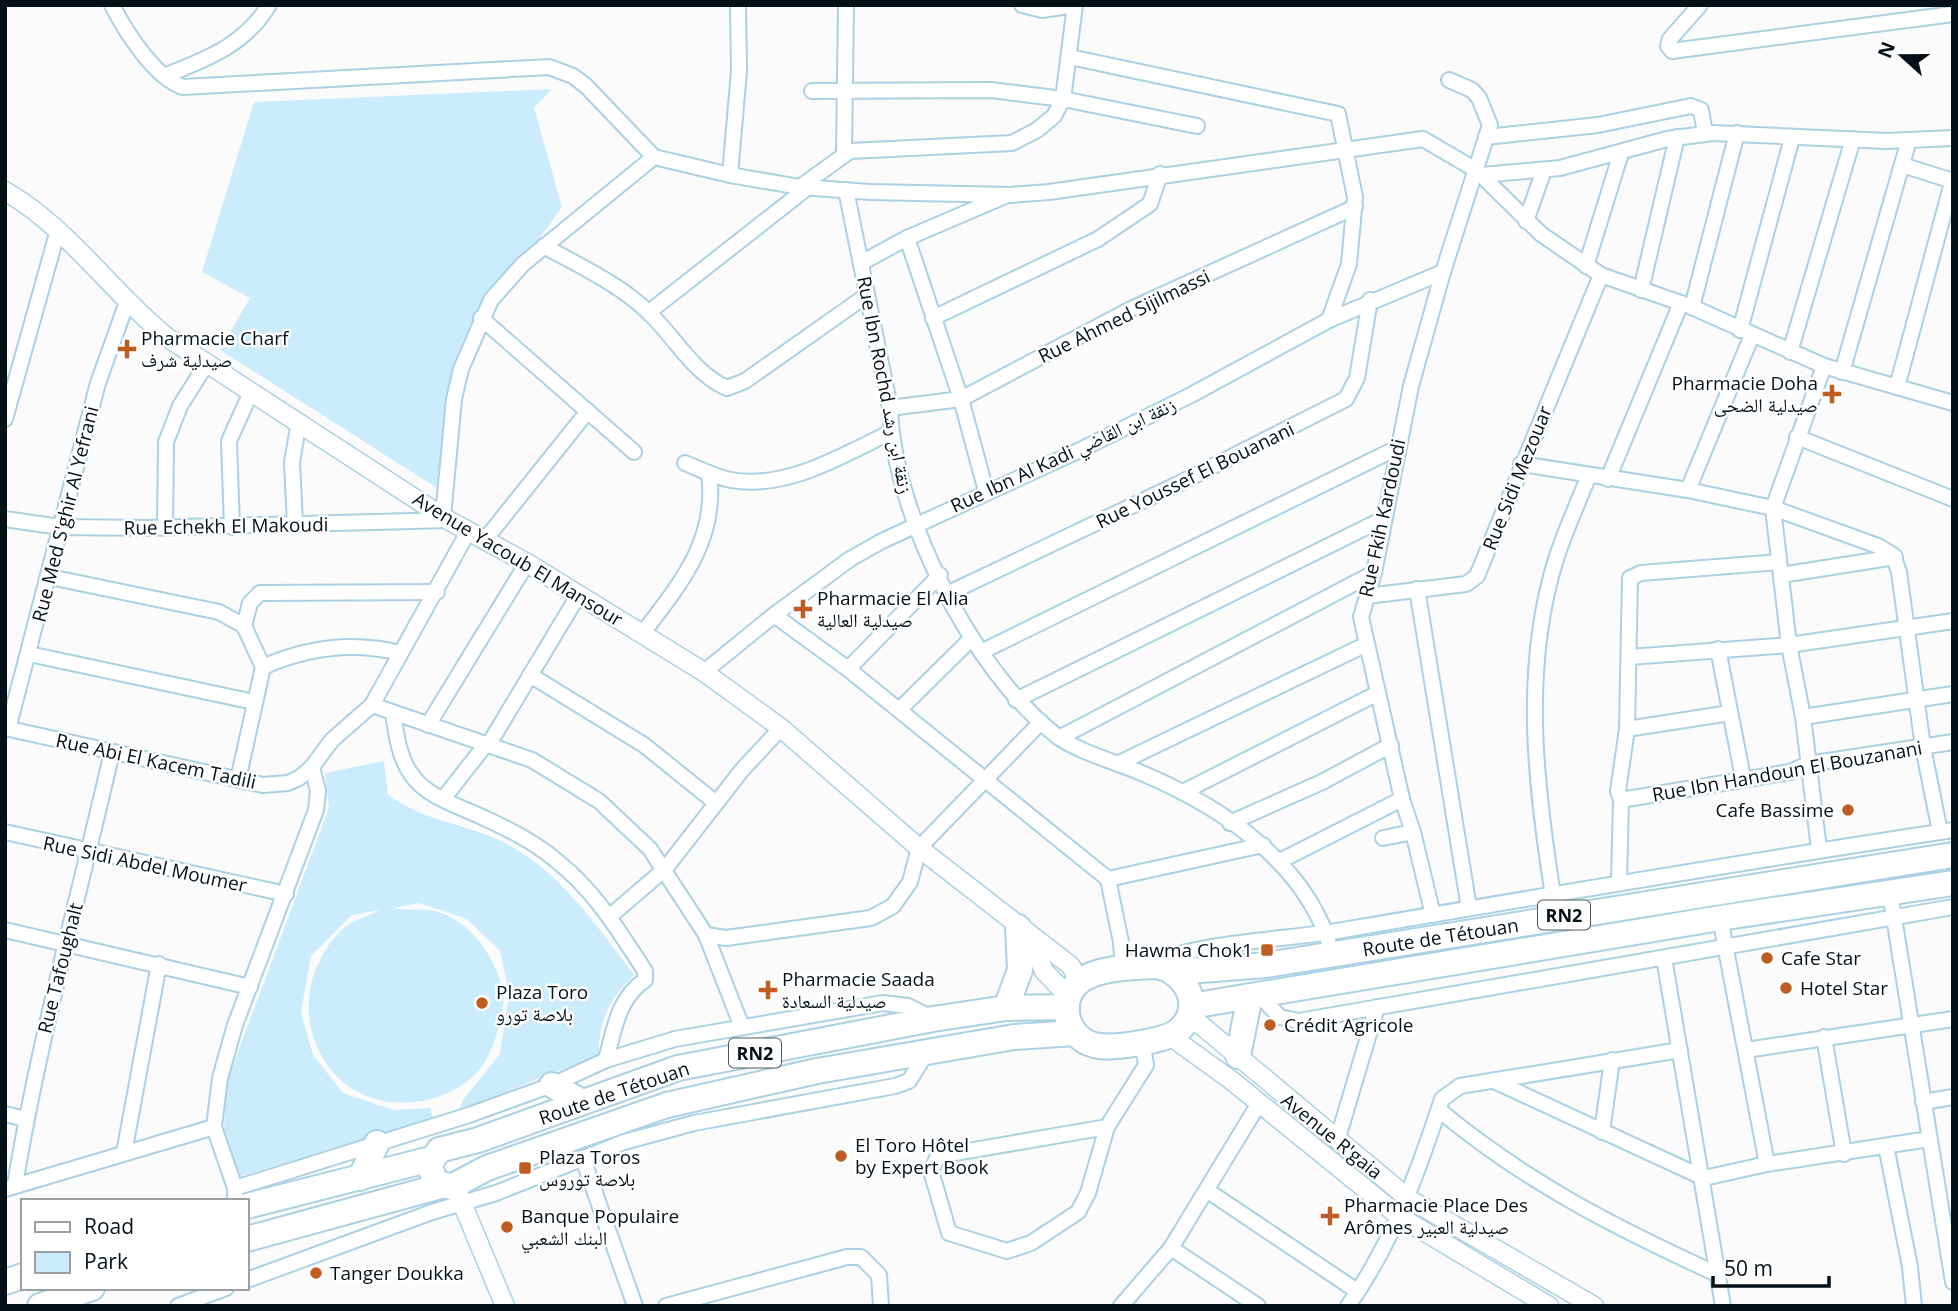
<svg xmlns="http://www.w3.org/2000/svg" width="1958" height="1311" viewBox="0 0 1958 1311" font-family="'Open Sans','Noto Naskh Arabic',sans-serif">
<rect width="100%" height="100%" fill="#fbfbfb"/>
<g fill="#caecfc">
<path d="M552,89L534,108L562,207L462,347L437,488L220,350L250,298L202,272L254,102Z"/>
<path d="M384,761L388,795C426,821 452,821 492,837C554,862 596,925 634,975C610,998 598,1021 599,1055L459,1110L463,1100L500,1054L509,994L500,951L467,919L419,903L393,908C405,911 422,908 435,911C468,920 491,951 501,983C508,1007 498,1033 489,1054C467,1101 397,1116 354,1090C314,1065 298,1012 316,969C324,951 334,933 351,923C360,918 371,915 380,910L352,915L311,956L301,1012L313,1055L343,1093L393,1110L430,1108L433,1118L238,1177L224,1130L226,1084L329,808L325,773Z"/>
</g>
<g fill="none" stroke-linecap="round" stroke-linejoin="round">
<g stroke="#abd1e3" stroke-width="18">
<g id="minor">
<path d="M112,5C125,31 155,78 183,87L549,67L573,76L586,86L654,157L730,175L800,187L870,192L1010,195L1049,192L1423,139L1476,170L1541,234L1601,275L1692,307L1824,366L1953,403"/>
<path d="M1700,5L1670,39L1668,46L1672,51L1953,14"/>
<path d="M1070,57L1338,114L1355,197L1349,264L1329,320"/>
<path d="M164,76C206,59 244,46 269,5"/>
<path d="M812,91L991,90L1063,99L1197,126"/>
<path d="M1486,137L1598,125L1691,106L1701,110L1705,133"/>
<path d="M844,153L846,5"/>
<path d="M1902,165L1953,181"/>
<path d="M730,175L739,71L738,5"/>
<path d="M1482,175L1560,168L1667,139L1713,133L1886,141L1953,138"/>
<path d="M800,187L850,151L1012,143L1037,130L1054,116L1063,99L1075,5L1042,10L1022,5"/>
<path d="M846,190L890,408C893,513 973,672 1057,736C1078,752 1119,763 1144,774C1224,808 1310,866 1332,954"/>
<path d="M1526,221L1544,170"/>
<path d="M907,238L961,399L986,491"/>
<path d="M544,246C579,266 620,284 649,313C674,336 694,374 727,388L745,381L867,295"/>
<path d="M861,263L907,238L1005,196"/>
<path d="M1586,266L1621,153"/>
<path d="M1641,290L1677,137"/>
<path d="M1692,307L1737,133"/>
<path d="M649,312L807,188"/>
<path d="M481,318L634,452"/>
<path d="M933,318L1098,239L1150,204L1160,174"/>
<path d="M1740,330L1792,138"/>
<path d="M1790,352L1853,139"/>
<path d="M1842,372L1909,140"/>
<path d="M1897,387L1953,179"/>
<path d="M890,408L961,399L1131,309L1355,207"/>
<path d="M5,419L58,230"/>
<path d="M1797,437L1953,499"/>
<path d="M685,463C700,469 715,477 731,480C787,490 843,455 891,432"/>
<path d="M1521,464L1688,490L1773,508L1878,546L1893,555L1899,572L1923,747L1940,832"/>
<path d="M1608,479L1681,303"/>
<path d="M1688,490L1752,335"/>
<path d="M443,517L454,399L461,369L491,300L523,264L654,157"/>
<path d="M5,519L60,527L148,528L448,520"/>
<path d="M295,525L292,462L299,422"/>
<path d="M165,527L166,442L180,406L207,363"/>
<path d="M232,527L229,441L251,392"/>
<path d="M484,541L588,411"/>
<path d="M1781,575L1895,557"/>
<path d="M50,577L219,612L244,626L263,667L238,780"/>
<path d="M1417,589L1469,908"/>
<path d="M949,593L1178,484L1346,399L1357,378L1370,300"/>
<path d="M1367,596L1466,584L1477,576L1601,275"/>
<path d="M774,615L848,669L1108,879L1121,942L1123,970"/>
<path d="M244,626L250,603L260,593L437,592"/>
<path d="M642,634C680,584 718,540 709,473"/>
<path d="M1718,649L1743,778"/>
<path d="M981,652L1397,448"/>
<path d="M29,654L254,702"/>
<path d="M1629,657L1789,645L1953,621"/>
<path d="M263,667C308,647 352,641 400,653"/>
<path d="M848,669L940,575"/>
<path d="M704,672L774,615L850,559L882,541L1078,451L1191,395L1329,320L1443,272"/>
<path d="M530,675L644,745L716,803"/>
<path d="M1016,700L1383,519"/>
<path d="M372,705L532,760L599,801L650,849L706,935L726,938L871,918L893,906L910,882L919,848L1041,722"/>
<path d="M899,710L971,639"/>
<path d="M393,713C396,733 399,757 411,774C427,798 460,806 484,818C511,830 536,843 558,862C595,891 620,933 645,971V980C618,998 614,1030 606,1060"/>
<path d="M1803,717L1953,694"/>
<path d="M428,725L527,563"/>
<path d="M5,728L263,785L288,783L299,778L312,767L332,740L372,705L468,532"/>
<path d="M8,729L98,383L127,302"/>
<path d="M1627,729L1730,713"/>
<path d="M1059,738L1374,573"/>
<path d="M489,744L579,594"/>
<path d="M1119,763L1367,644"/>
<path d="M1183,792L1378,693"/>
<path d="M443,799L487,743"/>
<path d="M1621,800L1790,772L1808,764L1953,742"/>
<path d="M1230,823L1322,782L1391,745"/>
<path d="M5,832L286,894"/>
<path d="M1383,838L1413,832"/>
<path d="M1819,849L1803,717L1789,645L1773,508L1824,366"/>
<path d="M1280,861L1402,799"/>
<path d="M1108,879L1263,845"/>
<path d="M1619,882L1621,800L1618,791L1627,729L1630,578L1641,573L1779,562"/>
<path d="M1890,893L1953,1282"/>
<path d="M1554,902C1536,788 1521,671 1556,559C1565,531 1578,503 1589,475"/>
<path d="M1433,915L1413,832L1402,799L1361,617L1374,573L1411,386L1443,272L1490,125L1479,98L1472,90L1449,80"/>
<path d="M609,917L665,869L742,770L781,728"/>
<path d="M1720,918L1767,1164"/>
<path d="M5,930L250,987"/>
<path d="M706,935L742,1027"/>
<path d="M1664,958L1723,1306"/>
<path d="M1151,965C1187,943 1291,939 1337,931C1542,896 1747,861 1953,830"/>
<path d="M1259,995L1280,1017L1299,1021L1953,907"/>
<path d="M1824,1037L1844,1154"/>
<path d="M1746,1050L1953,1019"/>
<path d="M1494,1081L1704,1178"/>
<path d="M1923,1102L1953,1097"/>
<path d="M1439,1110C1527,1183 1616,1228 1719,1275"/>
<path d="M5,1114L26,1119"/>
<path d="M1107,1127L938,1156L931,1171L949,1233L1007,1251L1031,1243L1078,1212L1088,1193L1107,1127L1146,1065L1142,1041"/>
<path d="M1602,1132L1612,1060"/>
<path d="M1337,1141L1377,1007"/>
<path d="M1886,1146L1910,1267L1914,1306"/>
<path d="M124,1153L159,964"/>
<path d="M583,1159L635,1306"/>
<path d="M1704,1178L1767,1164L1929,1139"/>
<path d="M15,1185C39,1039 79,896 112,752"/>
<path d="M235,1188L469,1115L552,1085L606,1060L675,1039L883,1003L908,1006L930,1017"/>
<path d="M5,1189L214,1127"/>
<path d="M1208,1191L1357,1291"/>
<path d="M235,1201V1188L214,1127L220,1078L235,1025L316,810L318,791L312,767"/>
<path d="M1171,1248L1258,1306"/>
<path d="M247,1280L432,1212L496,1193L624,1142L694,1123L895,1086L909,1081L927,1052"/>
<path d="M178,1306L226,1288"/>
<path d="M666,1306L847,1257H861L879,1275L881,1306"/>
<path d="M1121,1306L1171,1248L1258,1105"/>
<path d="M1348,1306C1393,1242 1418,1172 1442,1099L1460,1086L1680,1050"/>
</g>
</g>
<g stroke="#abd1e3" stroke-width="21">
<g id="tertiary">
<path d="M5,191C69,228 111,292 168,338L448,520L527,563L704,672L781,728L919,848L1071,966L1079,982"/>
<path d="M1028,934L1044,971L1069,997"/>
<path d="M1189,1015L1409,1199L1594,1306"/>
<path d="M1170,1036L1231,1080L1400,1217L1549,1306"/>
<path d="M455,1186L505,1306"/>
</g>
</g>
<g stroke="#abd1e3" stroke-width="28">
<g id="trunk">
<path d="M1157,966C1187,972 1205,1008 1178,1031C1165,1041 1117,1048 1100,1046C1068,1043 1055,1002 1079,982C1097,967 1135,967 1157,966Z"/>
<path id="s1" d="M1175,972L1266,965L1953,855"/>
<path d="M1191,1006L1720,918L1953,883"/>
<path d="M1067,1007L1006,1008L933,1019L678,1068L478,1140L439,1150L429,1165L436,1182L451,1187L487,1168L667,1105L817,1071L1014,1037L1075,1033"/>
<path d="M1006,1008L1020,970L1018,927"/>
<path d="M1238,1056L1250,996"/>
<path d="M552,1085L582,1102"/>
<path d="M360,1178L377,1143"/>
<path d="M247,1206L431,1159"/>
<path d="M247,1239L441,1186"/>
<path d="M5,1282L23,1276"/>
<path d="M40,1306L92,1288"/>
</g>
</g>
<use href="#minor" stroke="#fff" stroke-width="14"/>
<use href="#tertiary" stroke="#fff" stroke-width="18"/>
<use href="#trunk" stroke="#fff" stroke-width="24"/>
</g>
<g fill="#bf5c21" stroke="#fff" stroke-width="2.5">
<path d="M123.5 338.5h7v7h7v7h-7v7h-7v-7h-7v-7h7z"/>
<path d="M1828.5 383.5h7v7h7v7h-7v7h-7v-7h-7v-7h7z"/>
<path d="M799.5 598.5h7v7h7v7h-7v7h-7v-7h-7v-7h7z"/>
<circle cx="1848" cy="810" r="7"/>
<rect x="1260" y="943" width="14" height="14" rx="3.5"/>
<circle cx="1767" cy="958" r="7"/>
<circle cx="1786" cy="988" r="7"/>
<path d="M764.5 979.5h7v7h7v7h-7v7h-7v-7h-7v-7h7z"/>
<circle cx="482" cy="1003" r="7"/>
<circle cx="1270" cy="1025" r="7"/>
<circle cx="841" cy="1156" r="7"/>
<rect x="518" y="1161" width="14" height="14" rx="3.5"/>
<path d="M1326.5 1205.5h7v7h7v7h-7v7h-7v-7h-7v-7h7z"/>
<circle cx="507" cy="1227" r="7"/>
<circle cx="316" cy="1273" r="7"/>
</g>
<g text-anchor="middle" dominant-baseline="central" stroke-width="5" stroke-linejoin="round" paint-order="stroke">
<g fill="#fff" stroke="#4f585d" stroke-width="2">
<rect x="1538" y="900.5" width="52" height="29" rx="5"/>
<rect x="729" y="1038.5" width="52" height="29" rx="5"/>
</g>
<g font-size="18" font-weight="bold" fill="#041117">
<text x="1564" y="915">RN2</text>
<text x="755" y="1053">RN2</text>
</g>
<g font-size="19" fill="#041117" stroke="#fff">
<text transform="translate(1124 316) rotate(-26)">Rue Ahmed Sijilmassi</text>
<text transform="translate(885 385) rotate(79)">Rue Ibn Rochd زنقة ابن رشد</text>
<text transform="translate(1063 455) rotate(-25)">Rue Ibn Al Kadi زنقة ابن القاضي</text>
<text transform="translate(1195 475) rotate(-26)">Rue Youssef El Bouanani</text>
<text transform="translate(1517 478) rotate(-68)">Rue Sidi Mezouar</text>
<text transform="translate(65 514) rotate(-76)">Rue Med S'ghir Al Yefrani</text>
<text transform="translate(1382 518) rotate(-78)">Rue Fkih Kardoudi</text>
<text transform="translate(226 526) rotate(-1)">Rue Echekh El Makoudi</text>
<text transform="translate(518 559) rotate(31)">Avenue Yacoub El Mansour</text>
<text transform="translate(156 761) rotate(12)">Rue Abi El Kacem Tadili</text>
<text transform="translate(1787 771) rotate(-10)">Rue Ibn Handoun El Bouzanani</text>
<text transform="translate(145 864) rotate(12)">Rue Sidi Abdel Moumer</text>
<text stroke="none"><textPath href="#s1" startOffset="268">Route de Tétouan</textPath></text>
<text transform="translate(60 968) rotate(-76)">Rue Tafoughalt</text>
<text transform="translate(614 1093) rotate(-19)">Route de Tétouan</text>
<text transform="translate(1332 1136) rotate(39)">Avenue R'gaia</text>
</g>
<g font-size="19" fill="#041117" stroke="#fff" text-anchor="start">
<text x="141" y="338">Pharmacie Charf<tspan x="141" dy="22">صيدلية شرف</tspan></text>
<text x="1818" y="383" text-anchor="end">Pharmacie Doha<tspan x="1818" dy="22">صيدلية الضحى</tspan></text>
<text x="817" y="598">Pharmacie El Alia<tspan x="817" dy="22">صيدلية العالية</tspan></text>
<text x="1834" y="810" text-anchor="end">Cafe Bassime</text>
<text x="1253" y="950" text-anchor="end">Hawma Chok1</text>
<text x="1781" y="958">Cafe Star</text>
<text x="782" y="979">Pharmacie Saada<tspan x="782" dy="22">صيدلية السعادة</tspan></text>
<text x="1800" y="988">Hotel Star</text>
<text x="496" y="992">Plaza Toro<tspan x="496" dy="22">بلاصة تورو</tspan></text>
<text x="1284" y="1025">Crédit Agricole</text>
<text x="855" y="1145">El Toro Hôtel<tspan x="855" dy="22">by Expert Book</tspan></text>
<text x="539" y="1157">Plaza Toros<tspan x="539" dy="22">بلاصة توروس</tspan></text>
<text x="1344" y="1205">Pharmacie Place Des<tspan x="1344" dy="22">Arômes صيدلية العبير</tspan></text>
<text x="521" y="1216">Banque Populaire<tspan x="521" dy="22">البنك الشعبي</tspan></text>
<text x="330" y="1273">Tanger Doukka</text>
</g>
</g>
<rect width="1958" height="1311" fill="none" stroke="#041117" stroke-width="14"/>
<rect x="21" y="1199" width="228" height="91" fill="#ffffff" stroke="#9ba0a2" stroke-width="2"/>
<rect x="35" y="1222" width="35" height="10" fill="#ffffff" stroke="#9ba0a2" stroke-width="2"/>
<text x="84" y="1234" font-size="21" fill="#041117">Road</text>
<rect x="35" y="1252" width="35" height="21" fill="#caecfc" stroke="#9ba0a2" stroke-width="2"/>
<text x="84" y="1269" font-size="21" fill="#041117">Park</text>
<g transform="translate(1902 56) rotate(291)" stroke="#ffffff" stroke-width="5" paint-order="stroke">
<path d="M0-5L12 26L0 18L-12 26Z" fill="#041117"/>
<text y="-10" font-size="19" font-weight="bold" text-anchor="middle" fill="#041117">N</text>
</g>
<path d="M1713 1276v10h116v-10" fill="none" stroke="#041117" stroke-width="3.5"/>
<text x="1724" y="1276" font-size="21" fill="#041117" stroke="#ffffff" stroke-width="5" paint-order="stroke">50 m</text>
</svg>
